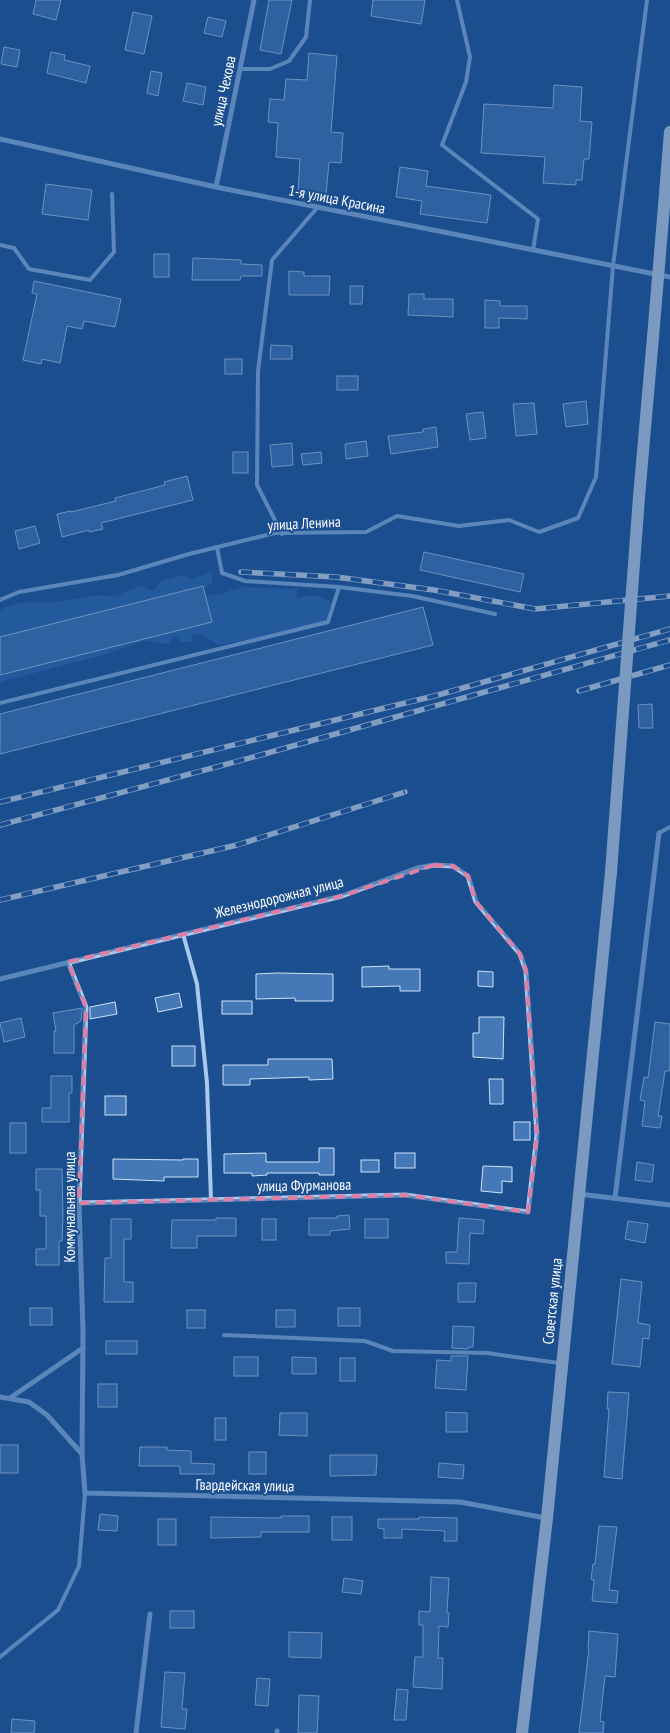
<svg xmlns="http://www.w3.org/2000/svg" width="670" height="1733" viewBox="0 0 670 1733" font-family="'PT Sans Narrow',sans-serif">
<rect width="100%" height="100%" fill="#1b4f8f"/>
<path fill="#2e69ad" d="M211,572L213,576L211,584L200,591L201,597L220,594L242,587L298,589L296,598L317,595L331,602L326,625L218,645L204,635L193,634L191,642H182L174,636L169,644L144,641L106,654L0,682V611L3,608L20,603L57,602L102,595L115,596L141,586L153,591L161,581L183,575L191,579Z"/>
<g fill="#4478b7" stroke="#cfe3fa">
<path d="M36,0H61L56,20L33,14Z"/>
<path d="M269,0H292L281,54L260,50Z"/>
<path d="M373,0H425L421,24L371,16Z"/>
<path d="M133,12L152,16L144,54L125,50Z"/>
<path d="M208,17L226,21L222,37L204,33Z"/>
<path d="M4,47L20,50L17,67L1,64Z"/>
<path d="M51,52L65,55L64,60L90,66L86,83L47,73Z"/>
<path d="M309,53L337,56L331,132L343,133L341,163L329,162L326,195L298,192L300,159L276,157L278,123L268,122L270,99L284,100L286,79L307,80Z"/>
<path d="M151,71L162,73L158,96L147,93Z"/>
<path d="M187,83L206,87L203,105L183,101Z"/>
<path d="M554,85L582,87L580,121L592,122L589,159H584L582,180H576V185L543,183L545,157L481,153L484,104L553,108Z"/>
<path d="M400,167L428,171L426,186L491,195L487,223L420,214L422,201L396,197Z"/>
<path d="M46,184L92,190L88,220L42,214Z"/>
<rect x="154" y="254" width="15" height="23"/>
<path d="M193,258L241,260V264L262,265V276H241L240,280H192Z"/>
<path d="M289,271L304,272V276H330L329,295H289Z"/>
<path d="M34,281L121,299L115,327L84,321L82,329L67,326L60,363L42,359L41,364L23,360L37,294L32,293Z"/>
<path d="M350,286H363L362,304H350Z"/>
<path d="M409,294H424V299H453V317L408,315Z"/>
<path d="M485,300L500,301V306H527V319L499,318V328H485Z"/>
<path d="M271,345L292,346V359H270Z"/>
<rect x="225" y="359" width="17" height="15"/>
<rect x="337" y="376" width="21" height="14"/>
<path d="M586,401L588,424L566,427L563,404Z"/>
<path d="M534,403L537,434L516,436L513,404Z"/>
<path d="M483,412L486,438L470,440L466,414Z"/>
<path d="M436,427L438,447L391,454L388,436L423,432V429Z"/>
<path d="M366,441L368,456L346,459L345,444Z"/>
<path d="M292,443L293,465L272,467L270,445Z"/>
<rect x="233" y="452" width="15" height="21"/>
<path d="M321,452L322,463L303,465L301,454Z"/>
<path d="M187,476L193,500L101,523L103,529L89,532V530L62,537L57,514L71,511V512L116,501L115,498L165,485L164,482Z"/>
<path d="M35,526L40,543L19,549L15,531Z"/>
<path d="M424,552L524,574L520,592L420,570Z"/>
<path d="M203,586L212,622L0,675V637Z"/>
<path d="M423,607L433,645L0,754V714Z"/>
<path d="M652,704L653,728H639L638,705Z"/>
<path d="M389,966V969H420V991H400V986L362,987V967Z"/>
<path d="M478,971L493,972V987L478,986Z"/>
<path d="M277,973L333,974V1001H295V998L256,999V974Z"/>
<path d="M179,993L182,1007L158,1012L155,998Z"/>
<rect x="222" y="1001" width="30" height="13"/>
<path d="M115,1002L117,1014L90,1019V1007Z"/>
<path d="M82,1008L81,1021L74,1025V1053H54V1031H56L53,1013Z"/>
<path d="M479,1017H504L503,1059L473,1057V1033H479Z"/>
<path d="M21,1018L25,1037L4,1042L0,1023Z"/>
<path d="M655,1022L670,1024V1065L669,1071H665L658,1116H662L660,1128L642,1126L645,1101L640,1100L644,1077L648,1078Z"/>
<rect x="172" y="1046" width="23" height="20"/>
<path d="M268,1059H332L333,1079L309,1080V1077L250,1079V1085H223V1065H268Z"/>
<path d="M51,1076H72V1093H69V1122H42V1108H51Z"/>
<path d="M489,1079H503V1104H490Z"/>
<rect x="105" y="1096" width="21" height="19"/>
<rect x="514" y="1122" width="16" height="18"/>
<rect x="10" y="1123" width="16" height="30"/>
<path d="M319,1148H334V1175H319V1173H267V1175L252,1176V1173H224V1154L266,1153V1162H319Z"/>
<rect x="395" y="1153" width="20" height="15"/>
<path d="M113,1159L183,1160V1159H198V1177H164V1181L113,1179Z"/>
<rect x="361" y="1160" width="18" height="12"/>
<path d="M637,1162L654,1165L652,1182L635,1180Z"/>
<path d="M483,1166L512,1167V1182L502,1181V1193L481,1191Z"/>
<path d="M36,1169H62L63,1216L62,1241H59V1265H36V1249H46V1216H40V1190H36Z"/>
<path d="M349,1215L350,1229L330,1231V1235H309V1218H337V1216Z"/>
<path d="M216,1218H236V1236H197V1248H171L172,1220H216Z"/>
<path d="M459,1218L484,1220L483,1234L470,1233L469,1264L446,1263V1252H457Z"/>
<path d="M111,1219H131V1239H124V1282H133V1302H104L105,1258H111Z"/>
<rect x="262" y="1219" width="14" height="21"/>
<rect x="365" y="1219" width="23" height="19"/>
<path d="M628,1221L648,1224L645,1243L625,1239Z"/>
<path d="M621,1279L642,1282L638,1323L650,1325L649,1339L643,1338L640,1367L612,1364Z"/>
<path d="M458,1283H476L475,1302H458Z"/>
<rect x="30" y="1308" width="22" height="17"/>
<rect x="338" y="1308" width="22" height="18"/>
<rect x="187" y="1310" width="18" height="18"/>
<rect x="276" y="1310" width="19" height="17"/>
<path d="M453,1326L474,1327L473,1347H469L468,1349L452,1348Z"/>
<rect x="106" y="1341" width="31" height="13"/>
<path d="M451,1356H468L466,1390L435,1388L437,1360L451,1361Z"/>
<rect x="234" y="1357" width="24" height="19"/>
<path d="M292,1357L316,1358V1374H292Z"/>
<rect x="340" y="1358" width="15" height="23"/>
<rect x="98" y="1384" width="19" height="23"/>
<path d="M608,1392L629,1393L622,1479L604,1477L609,1409H607Z"/>
<path d="M446,1412L467,1413V1432H446Z"/>
<path d="M280,1413H307V1436L279,1435Z"/>
<rect x="215" y="1418" width="11" height="22"/>
<rect x="0" y="1445" width="18" height="28"/>
<path d="M140,1447H167V1450L191,1451V1463L214,1464V1474H180V1466H139Z"/>
<rect x="249" y="1452" width="17" height="22"/>
<path d="M330,1455H377L376,1475L330,1476Z"/>
<path d="M439,1463L464,1465L463,1479L438,1477Z"/>
<path d="M100,1514L118,1516L117,1531L98,1530Z"/>
<path d="M281,1516H309V1532H261V1537L211,1538V1517L281,1518Z"/>
<rect x="332" y="1517" width="20" height="23"/>
<path d="M419,1517L457,1518V1541H444L445,1531L402,1529V1538H384V1529L378,1528V1519H419Z"/>
<rect x="158" y="1519" width="18" height="26"/>
<path d="M599,1526L617,1527L609,1590L618,1591L617,1603L592,1601L594,1580L591,1579L593,1564H595Z"/>
<path d="M431,1577L449,1578L447,1613H449L448,1627L439,1626L438,1658H443L442,1689L413,1687L415,1657H423V1625H419V1611L430,1612Z"/>
<path d="M344,1578L363,1581L361,1594L342,1592Z"/>
<rect x="170" y="1611" width="24" height="17"/>
<path d="M589,1631L618,1634L615,1677L605,1676L600,1721L604,1722L603,1733H579L589,1649H588Z"/>
<path d="M289,1632L322,1633L321,1658L289,1657Z"/>
<path d="M165,1672L185,1673L182,1709H187L185,1729L161,1727Z"/>
<path d="M257,1678L270,1679L268,1706L255,1705Z"/>
<path d="M397,1689L408,1690L406,1720H394Z"/>
<path d="M299,1695L319,1696L317,1733H298Z"/>
<path d="M12,1719L35,1721L34,1733H11Z"/>
</g>
<g fill="none" stroke-linecap="round" stroke-linejoin="round">
<g stroke="#a9c9ee" stroke-width="4">
<path d="M457,0L470,57L466,82L442,145L538,219L533,250"/>
<path d="M240,69H270L289,61L306,37L310,0"/>
<path d="M0,245L14,248L29,269L90,280L114,252L112,194"/>
<path d="M282,534L257,485L258,371L272,260L317,208"/>
<path d="M217,547L222,573L245,581L339,587L412,596L495,614"/>
<path d="M0,600L19,592L118,575L189,554L275,533L366,532L397,516L459,526L509,520L539,532L578,518L596,477L613,266L647,0"/>
<path d="M0,703L328,622L339,587"/>
<path d="M659,833L670,827"/>
<path d="M183,934L197,984L207,1083L211,1200"/>
<path d="M224,1335L365,1341L393,1351L487,1353L559,1363"/>
<path d="M0,1657L58,1610L79,1566L85,1493"/>
</g>
<g stroke="#a9c9ee" stroke-width="5">
<path d="M0,139L216,187L670,277"/>
<path d="M216,187L254,0"/>
<path d="M68,962L86,1007L79,1203L83,1331L82,1454L85,1493L460,1502L546,1518"/>
<path d="M0,979L342,896L417,868L434,865L453,866L468,876L476,902L520,954L526,971L537,1135L528,1212L405,1195L79,1203"/>
<path d="M579,1194L670,1205"/>
<path d="M615,1198L659,833"/>
<path d="M0,1397L29,1402L47,1415L82,1454"/>
<path d="M10,1398L83,1348"/>
<path d="M136,1733L150,1614"/>
<path d="M277,1733V1731"/>
</g>
<g stroke="#f0f6ff" stroke-width="12">
<path d="M663,218L670,132"/>
<path d="M639,497L653,337"/>
<path d="M522,1733L547,1518L611,872"/>
</g>
<g stroke="#fff" stroke-width="5.5">
<g id="rail">
<path d="M241,572L336,577L434,590L535,609L670,596"/>
<path d="M579,691L670,665"/>
<path d="M0,802L438,695L670,629"/>
<path d="M0,825L257,756L670,640"/>
<path d="M0,900L237,845L405,792"/>
</g>
</g>
<use href="#rail" stroke="#1b4f8f" stroke-width="4" stroke-dasharray="11" stroke-linecap="butt"/>
<g stroke="#f0f6ff" stroke-width="12">
<path d="M653,337L663,218"/>
<path d="M611,872L639,497"/>
</g>
</g>
<path d="M0 0H670V1733H0ZM434,865L453,866L468,876L476,902L520,954L526,971L537,1135L528,1212L405,1195L79,1203L86,1007L68,962L342,896Z" fill="#1b4f8f" fill-opacity=".55" fill-rule="evenodd"/>
<path fill="none" stroke="#dd80a5" stroke-width="4" stroke-dasharray="10 6" stroke-linejoin="round" d="M434,865L453,866L468,876L476,902L520,954L526,971L537,1135L528,1212L405,1195L79,1203L86,1007L68,962L342,896Z"/>
<g text-anchor="middle" dominant-baseline="central" stroke-width="4" stroke-linejoin="round" paint-order="stroke">
<g font-size="15" fill="#fff" stroke="#1b4f8f">
<text transform="translate(223 91) rotate(-78)">улица Чехова</text>
<text transform="translate(337 199) rotate(11)">1-я улица Красина</text>
<text transform="translate(304 523) rotate(-3)">улица Ленина</text>
<text transform="translate(279 897) rotate(-14)">Железнодорожная улица</text>
<text transform="translate(304 1185) rotate(-1)">улица Фурманова</text>
<text transform="translate(69 1207) rotate(-90)">Коммунальная улица</text>
<text transform="translate(552 1301) rotate(-84)">Советская улица</text>
<text transform="translate(245 1485) rotate(1)">Гвардейская улица</text>
</g>
</g>
</svg>
